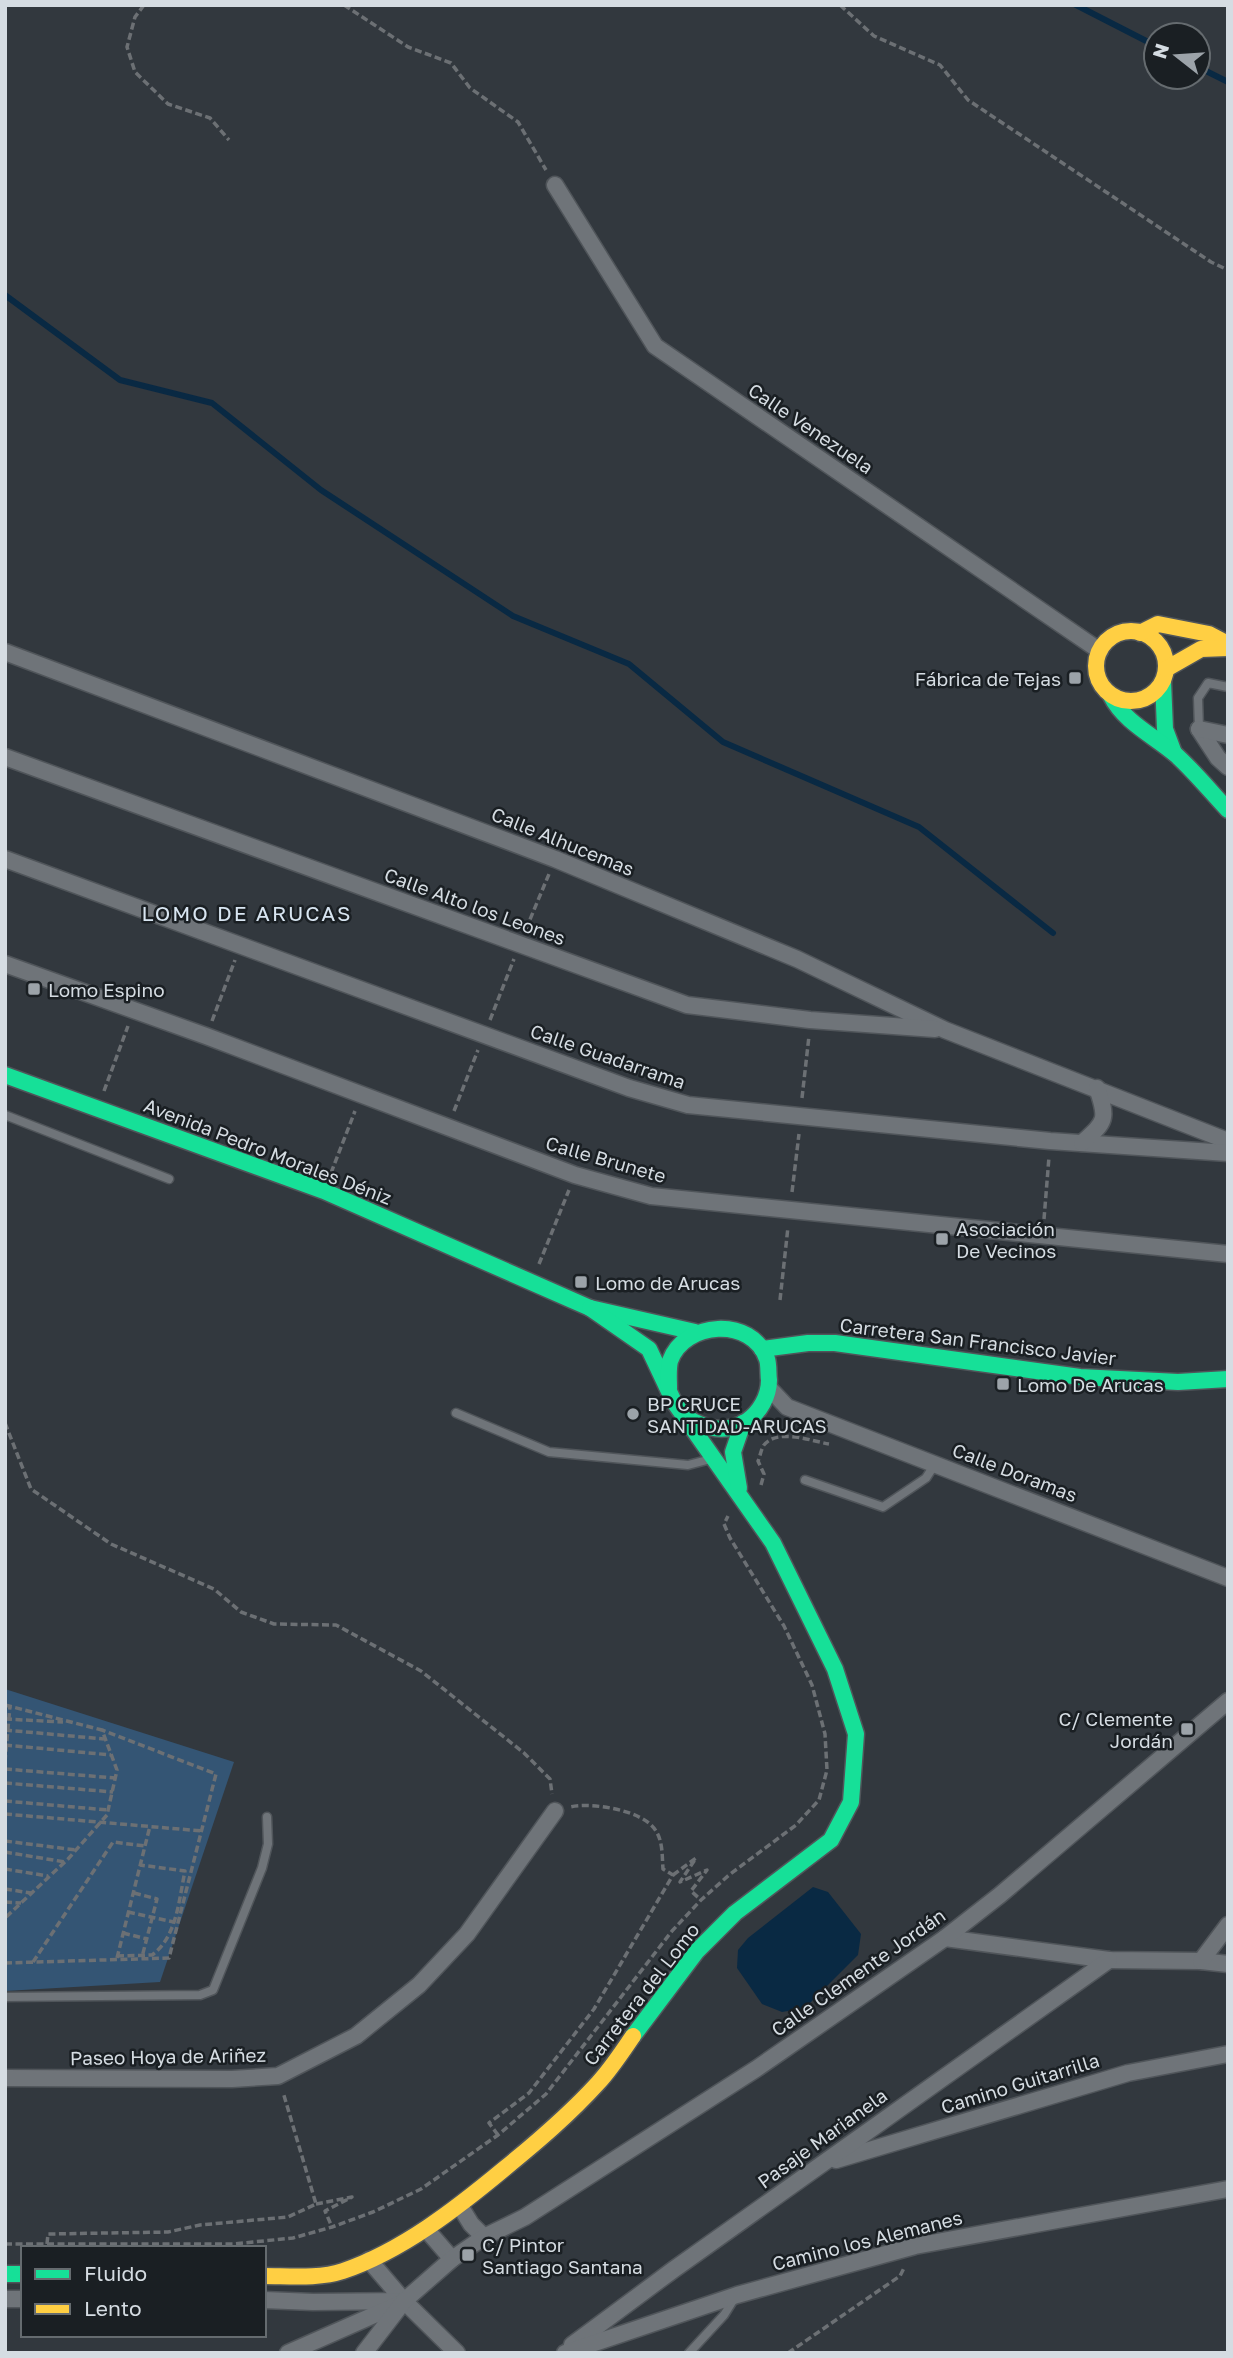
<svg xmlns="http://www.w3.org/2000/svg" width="1233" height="2358" viewBox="0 0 1233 2358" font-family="'Golos Text',sans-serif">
<rect width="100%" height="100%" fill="#32383e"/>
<path fill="#345574" d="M5,1689L234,1762L160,1982L5,1991Z"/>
<path fill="#092943" d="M813,1887L828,1892L861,1934L858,1955L805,2008L782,2012L762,2004L737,1968L738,1950L748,1938Z"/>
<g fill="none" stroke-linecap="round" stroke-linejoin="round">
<g stroke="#092943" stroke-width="6">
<path d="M1076,5L1156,46"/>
<path d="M1198,67L1228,82"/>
<path d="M5,295L120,380L212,403L321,490L513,616L629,664L723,742L919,827L1053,933"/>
</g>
<g stroke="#50555a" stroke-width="11">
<g id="lane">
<path d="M1199,729L1198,698L1208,683L1228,687"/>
<path d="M5,1115L169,1179"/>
<path d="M456,1413L549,1452L688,1465L711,1459"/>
<path d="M805,1480L883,1507L926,1478L935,1464"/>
<path d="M5,1997L200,1995L213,1990L262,1868L268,1844L267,1817"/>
<path d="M689,2353L724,2315L734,2299"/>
</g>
</g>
<g stroke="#50555a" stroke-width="19">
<g id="street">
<path d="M555,185L655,346L1100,651"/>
<path d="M5,652L555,859L797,959L945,1030L1228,1141"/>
<path d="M1199,729L1218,758L1228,767"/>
<path d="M1199,729L1228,735"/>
<path d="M5,757L687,1005L810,1020L935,1029"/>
<path d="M5,859L629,1088L688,1105L1050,1141L1228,1153"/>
<path d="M5,964L206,1036L575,1175L651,1196L1228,1254"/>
<path d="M1082,1143C1106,1121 1108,1120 1097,1088"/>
<path d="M769,1388L787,1407L1228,1578"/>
<path d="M945,1938L1109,1960L1201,1961L1228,1964"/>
<path d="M1201,1961L1228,1925"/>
<path d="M5,2078L232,2079L278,2076L356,2036L419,1985L467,1934L555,1811"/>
<path d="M836,2160L1128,2073L1228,2054"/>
<path d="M460,2206L471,2224L484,2237"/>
<path d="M426,2229L452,2259"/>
<path d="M369,2260L404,2301L457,2353"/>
<path d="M5,2299H23"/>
<path d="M264,2300L313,2302L404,2301"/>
<path d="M572,2345L673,2270L1109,1960"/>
<path d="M288,2353L399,2304"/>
<path d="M364,2353L404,2301L452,2259L484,2237L525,2217L756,2069L945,1938L1000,1895L1228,1701"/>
<path d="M565,2353L737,2295L915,2246L1228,2189"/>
</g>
</g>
<g stroke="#50555a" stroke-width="19">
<g id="fast">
<path d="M1163,681L1165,729L1174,753"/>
<path d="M1111,696C1124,722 1154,736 1175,754C1194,771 1211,792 1228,810"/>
<path d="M5,1075L324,1191L590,1308L695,1332"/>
<path d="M590,1308L649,1349L674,1402L773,1543L835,1669L856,1734L851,1802L831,1840L735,1913L697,1951L633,2036"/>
<path d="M762,1349L808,1343H835L1080,1377L1178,1382L1228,1379"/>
<path d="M669,1388C669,1380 668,1369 670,1361C684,1321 752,1316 767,1359C769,1365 768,1374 769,1380C769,1396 760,1412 747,1421C727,1434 704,1429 686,1417"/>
<path d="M739,1488L733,1452L743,1423"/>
<path d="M5,2274H23"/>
</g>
</g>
<g stroke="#50555a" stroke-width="19">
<g id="slow">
<circle cx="1131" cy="666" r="35"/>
<path d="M1140,633L1158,624L1209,634L1228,644"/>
<path d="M1166,669L1201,649L1228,648"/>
<path d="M264,2276C289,2276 319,2279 343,2271C402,2251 457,2208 504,2169C537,2142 569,2115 598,2083C611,2069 622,2052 633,2036"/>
</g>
</g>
<g stroke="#6c7074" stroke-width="3.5" stroke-dasharray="7 3.5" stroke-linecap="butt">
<path d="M144,5L135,17L127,47L135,72L168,104L210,118L229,140"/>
<path d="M344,5L408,47L451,63L470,88L518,122L546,170"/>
<path d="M840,5L874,36L940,65L968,100L1211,262L1228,270"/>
<path d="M526,929L549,874"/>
<path d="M490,1020L514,959"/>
<path d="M212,1021L235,960"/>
<path d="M104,1091L128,1026"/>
<path d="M802,1098L809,1036"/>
<path d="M454,1111L478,1050"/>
<path d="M331,1173L355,1111"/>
<path d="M792,1192L799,1134"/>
<path d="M1044,1219L1049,1157"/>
<path d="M539,1264L569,1190"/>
<path d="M780,1300L788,1227"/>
<path d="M5,1423L31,1489L111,1544L214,1589L241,1612L274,1624L336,1625L421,1671L524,1753L550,1779L552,1794"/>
<path d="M761,1485L764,1474L758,1461C760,1457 761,1449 764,1445C778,1428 811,1441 829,1444"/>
<path d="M5,1705L102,1730L117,1770L107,1815L68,1859L5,1918"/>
<path d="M5,1719L63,1722"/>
<path d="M5,1730L104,1739"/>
<path d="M5,1745L111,1755"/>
<path d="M5,1762L10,1706"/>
<path d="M5,1769L115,1778"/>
<path d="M5,1783L113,1792"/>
<path d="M5,1801L108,1810"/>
<path d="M5,1814L202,1831"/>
<path d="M5,1841L76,1850"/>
<path d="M5,1852L65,1862"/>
<path d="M5,1869L48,1876"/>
<path d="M673,1875L696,1858L680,1882L707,1870L691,1891L701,1900"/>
<path d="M5,1889L31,1893"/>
<path d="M134,1893L157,1899L142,1957"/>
<path d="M5,1902L21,1903"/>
<path d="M128,1912L174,1922"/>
<path d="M123,1933L147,1939"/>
<path d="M117,1956L152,1955C177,1937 179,1899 185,1871L140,1865"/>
<path d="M117,1958L150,1826"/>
<path d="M33,1962L113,1842L145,1846"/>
<path d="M5,1963L169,1958L216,1774L102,1730"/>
<path d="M498,2135L489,2123L529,2093L594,2009L673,1875L663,1869C662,1856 663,1842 656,1831C644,1810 591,1802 570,1807"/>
<path d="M316,2204L352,2197L325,2211L332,2227"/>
<path d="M5,2244H233L293,2238L332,2227L373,2212L421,2189L498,2135L546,2094L672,1931L701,1900L729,1875L796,1825L819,1800L827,1770L825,1734L812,1685L784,1626L730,1538L724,1524L728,1516"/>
<path d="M47,2244L48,2234L168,2232L200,2225L288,2217L316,2204L283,2092"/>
<path d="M788,2353L900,2276L905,2266"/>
</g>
<use href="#lane" stroke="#6f7479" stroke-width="8"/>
<use href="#street" stroke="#6f7479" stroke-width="16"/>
<use href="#fast" stroke="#16e098" stroke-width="16"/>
<use href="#slow" stroke="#ffcf43" stroke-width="16"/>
</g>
<g fill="#9ca3a9" stroke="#1a1f23" stroke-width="2.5">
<rect x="1068" y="671" width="14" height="14" rx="3.5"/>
<rect x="27" y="982" width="14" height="14" rx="3.5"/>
<rect x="935" y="1232" width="14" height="14" rx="3.5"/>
<rect x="574" y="1275" width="14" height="14" rx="3.5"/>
<rect x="996" y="1377" width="14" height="14" rx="3.5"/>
<circle cx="633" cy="1414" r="7"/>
<rect x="1180" y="1722" width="14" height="14" rx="3.5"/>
<rect x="461" y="2248" width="14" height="14" rx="3.5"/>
</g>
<g text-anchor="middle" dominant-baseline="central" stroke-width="5" stroke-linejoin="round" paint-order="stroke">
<g font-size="19" fill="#d5dce2" stroke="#1a1f23">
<text transform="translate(811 428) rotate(34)">Calle Venezuela</text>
<text transform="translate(563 841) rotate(22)">Calle Alhucemas</text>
<text transform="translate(475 906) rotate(20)">Calle Alto los Leones</text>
<text transform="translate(608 1056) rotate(19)">Calle Guadarrama</text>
<text transform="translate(268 1151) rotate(21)">Avenida Pedro Morales Déniz</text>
<text transform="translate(606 1159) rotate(16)">Calle Brunete</text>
<text transform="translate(978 1341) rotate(7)">Carretera San Francisco Javier</text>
<text transform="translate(1015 1472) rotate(21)">Calle Doramas</text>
<text transform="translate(858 1972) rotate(-35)">Calle Clemente Jordán</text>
<text transform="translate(641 1994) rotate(-52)">Carretera del Lomo</text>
<text transform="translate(168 2056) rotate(-1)">Paseo Hoya de Ariñez</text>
<text transform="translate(1020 2083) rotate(-17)">Camino Guitarrilla</text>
<text transform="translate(822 2138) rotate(-36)">Pasaje Marianela</text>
<text transform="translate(867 2240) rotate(-14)">Camino los Alemanes</text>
</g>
<g font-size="19" fill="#d5dce2" stroke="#1a1f23" text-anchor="start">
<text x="1061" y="678" text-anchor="end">Fábrica de Tejas</text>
<text x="48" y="989">Lomo Espino</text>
<text x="956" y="1228">Asociación<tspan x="956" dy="22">De Vecinos</tspan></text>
<text x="595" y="1282">Lomo de Arucas</text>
<text x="1017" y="1384">Lomo De Arucas</text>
<text x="647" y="1403">BP CRUCE<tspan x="647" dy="22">SANTIDAD-ARUCAS</tspan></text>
<text x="1173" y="1718" text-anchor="end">C/ Clemente<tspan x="1173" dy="22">Jordán</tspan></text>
<text x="482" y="2244">C/ Pintor<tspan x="482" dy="22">Santiago Santana</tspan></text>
</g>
<g font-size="21" letter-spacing="2" fill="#d8e5f1" stroke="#1a1f23">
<text x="247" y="913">LOMO DE ARUCAS</text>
</g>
</g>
<rect width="1233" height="2358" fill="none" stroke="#d5dce2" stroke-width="14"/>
<rect x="21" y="2246" width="245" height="91" fill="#1a1f23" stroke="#656b6f" stroke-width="2"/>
<rect x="35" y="2269" width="35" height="10" fill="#16e098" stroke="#656b6f" stroke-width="2"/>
<text x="84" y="2281" font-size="21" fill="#d5dce2">Fluido</text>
<rect x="35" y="2304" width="35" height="10" fill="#ffcf43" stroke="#656b6f" stroke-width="2"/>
<text x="84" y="2316" font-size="21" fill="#d5dce2">Lento</text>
<g transform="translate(1177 56) rotate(287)"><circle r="33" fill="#1a1f23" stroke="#656b6f" stroke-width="2"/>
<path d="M0-5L12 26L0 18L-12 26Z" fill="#9ca3a9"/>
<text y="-10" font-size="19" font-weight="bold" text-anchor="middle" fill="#d5dce2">N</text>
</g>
</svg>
